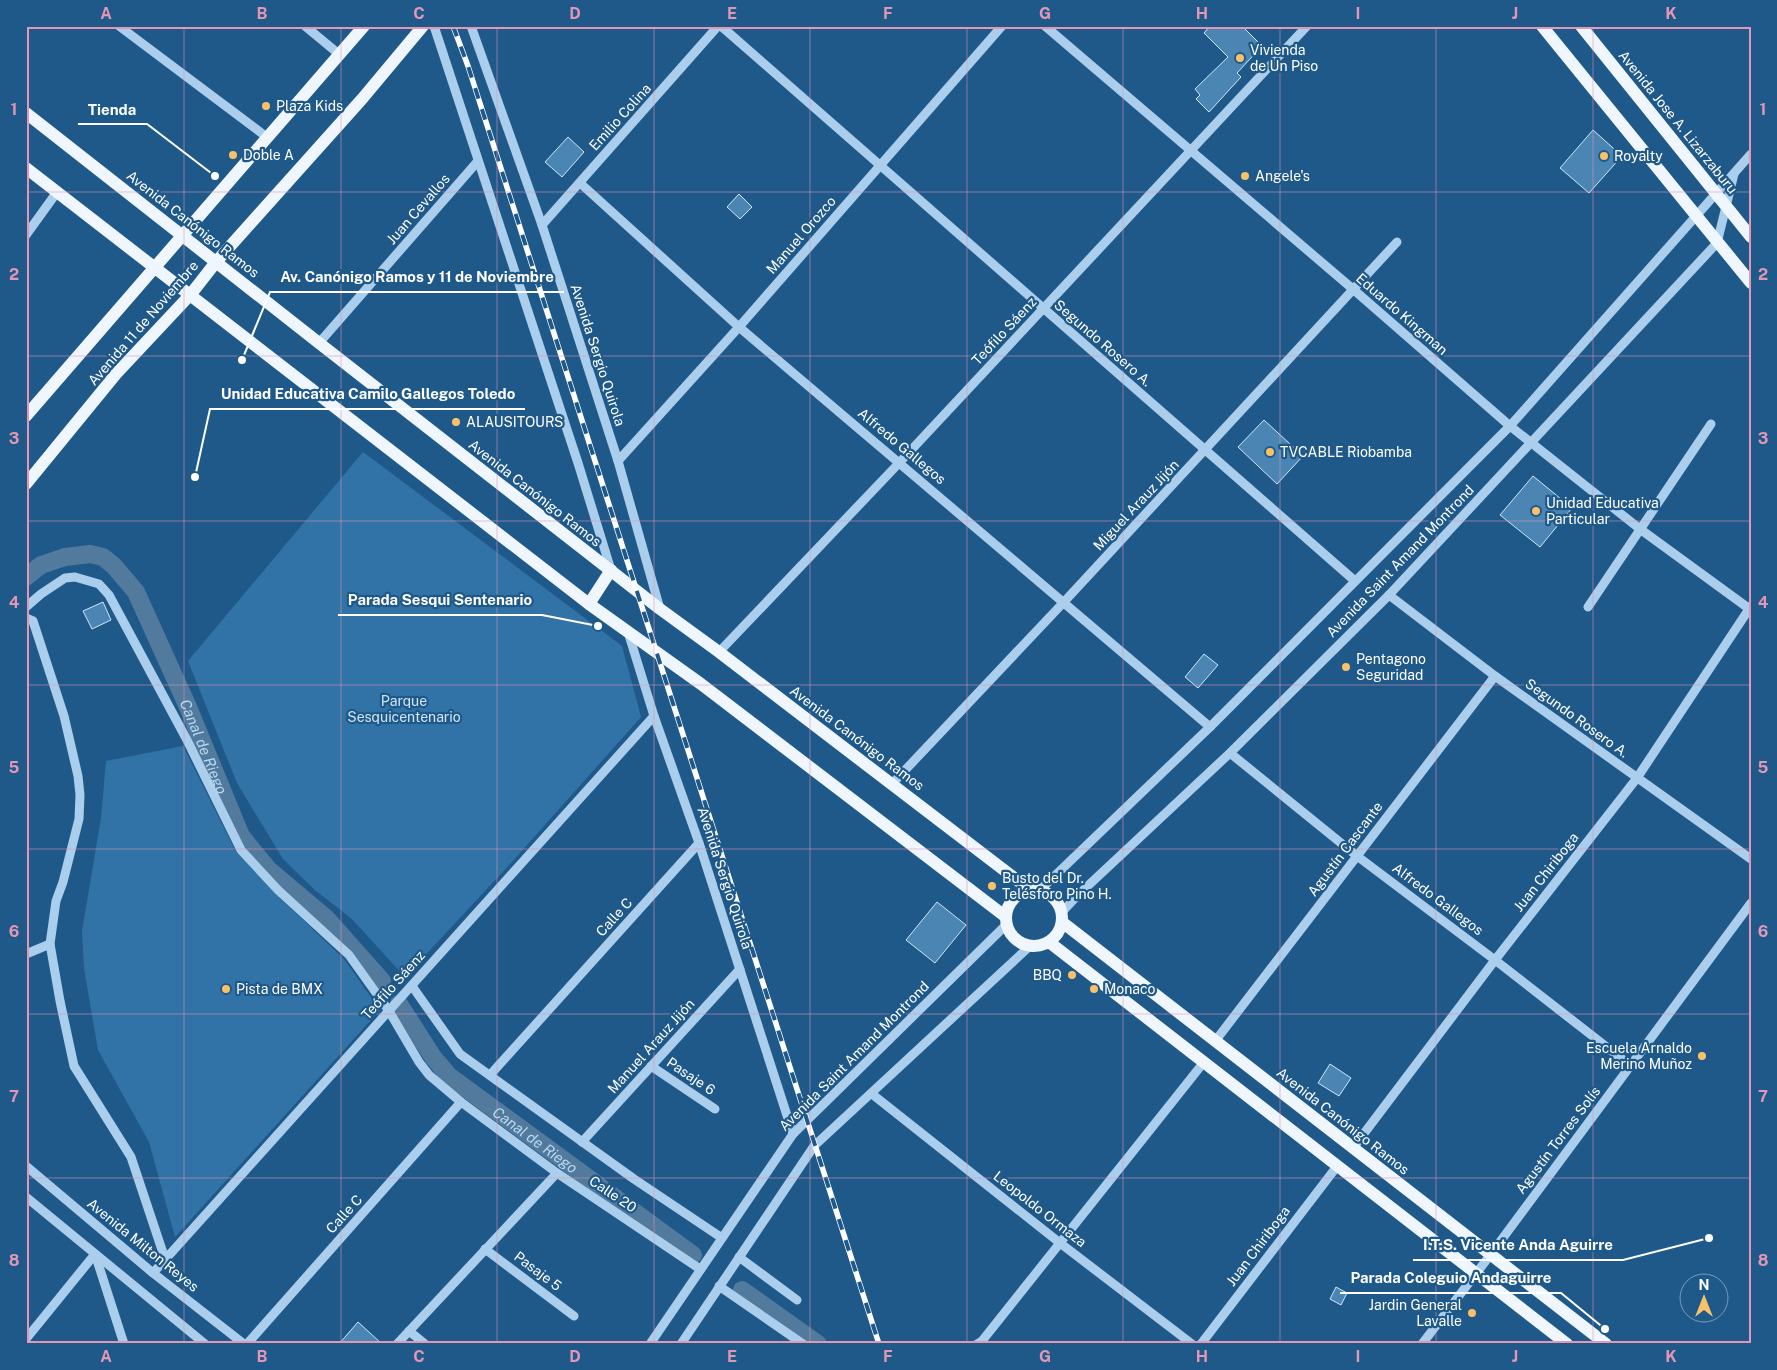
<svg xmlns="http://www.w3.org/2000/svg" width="1777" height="1370" viewBox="0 0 1777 1370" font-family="'Public Sans',sans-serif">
<rect width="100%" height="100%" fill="#1f598a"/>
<g fill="#3273a7">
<path d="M363,452L622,646L641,717L511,863L405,977L352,919L315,890L283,859L237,783L188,661Z"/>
<path d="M183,746L235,850L282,900L344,959L380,1010L175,1237L149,1142L98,1050L84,968L82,931L101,818L106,761Z"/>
</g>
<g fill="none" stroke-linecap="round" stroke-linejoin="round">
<g stroke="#527a9d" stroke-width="18">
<path id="s1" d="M26,577L41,565L65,557L90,554L103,557L114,566L136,592L188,707L241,836L268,869L326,918L382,981"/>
<path id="s2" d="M399,1004L433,1057L449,1076L693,1255"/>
<path d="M742,1290L818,1344"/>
</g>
</g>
<g fill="#4b85b3" stroke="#cfe6f8">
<path d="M1210,26H1242L1262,46L1237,73L1241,77L1209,112L1196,99L1200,95L1195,89L1228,57L1204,33Z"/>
<path d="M1593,130L1622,156L1589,193L1560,168Z"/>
<path d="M568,137L584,152L562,177L545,162Z"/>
<path d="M739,194L752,207L740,219L727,207Z"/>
<path d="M1264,420L1303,456L1277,484L1238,447Z"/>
<path d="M1533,476L1572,508L1540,547L1500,515Z"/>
<path d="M103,602L111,620L92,629L83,611Z"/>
<path d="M1204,654L1218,665L1198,688L1185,677Z"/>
<path d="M937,902L966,925L935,963L906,940Z"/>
<path d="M1330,1064L1351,1078L1339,1096L1318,1083Z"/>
<path d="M1336,1287L1347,1293L1341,1305L1330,1299Z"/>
<path d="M358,1322L382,1344H339Z"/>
</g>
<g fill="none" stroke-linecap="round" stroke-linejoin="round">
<g stroke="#aaceeb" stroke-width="9">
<path d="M119,26L268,138"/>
<path d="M305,26L340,55"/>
<path d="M434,26L578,463L611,570"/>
<path d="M471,26L542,225L618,461L660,609"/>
<path d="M721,26L1355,581"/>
<path d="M1045,26L1354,290L1510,426L1640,529L1751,610"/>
<path d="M580,183L739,327L1210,727"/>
<path d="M542,225L718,26"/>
<path d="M26,235L57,192"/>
<path d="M319,343L478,161"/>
<path d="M618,461L739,327L1002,26"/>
<path d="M1389,595L1495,676L1751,859"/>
<path d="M26,607L41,594L65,578L75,577L99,584L109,595L187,740L241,850L278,890L349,955L389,1011L419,1062L429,1075L461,1102L557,1173L700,1269"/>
<path d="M1588,607L1711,424"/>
<path d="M26,618L33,621L64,716L78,776L80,795L79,819L63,882L56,901L50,944L60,1001L74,1066L131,1157L165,1259"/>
<path d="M628,632L654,716L699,843L793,1134"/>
<path d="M719,652L900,462L1307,26"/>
<path d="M1230,753L1357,856L1495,960L1631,1066"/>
<path d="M892,784L1063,603L1397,242"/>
<path d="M1040,890L1210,727L1510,426L1751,154"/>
<path d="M1062,912L1077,896L1230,753L1389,595L1717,243L1734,174"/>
<path d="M26,954L50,944"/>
<path d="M412,986L460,1054L634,1179L722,1238"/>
<path d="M1216,1040L1495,676"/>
<path d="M651,1066L715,1109"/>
<path d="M490,1075L699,843"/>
<path d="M872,1094L1060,1243L1192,1344"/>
<path d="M582,1142L740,969"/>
<path d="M1353,1148L1495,960L1637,778L1751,606"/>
<path d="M26,1166L153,1273L244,1344"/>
<path d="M26,1197L205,1344"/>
<path d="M485,1249L574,1316"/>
<path d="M95,1254L124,1344"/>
<path d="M739,1257L797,1300"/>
<path d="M153,1273L654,716"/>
<path d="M719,1286L803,1344"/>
<path d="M409,1331L425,1344"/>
<path d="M26,1339L95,1254"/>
<path d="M247,1344L461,1102"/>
<path d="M397,1344L557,1173"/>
<path d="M650,1344L793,1134L1007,924"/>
<path d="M681,1344L814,1146L1031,945"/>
<path d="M977,1344L982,1341L1204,1062"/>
<path d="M1201,1344L1338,1165"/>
<path d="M1422,1344L1491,1254L1751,903"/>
</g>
<g stroke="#eff6fe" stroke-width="12">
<path d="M1542,26L1751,283"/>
<path d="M1581,26L1751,237"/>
<path d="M26,113L319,343L660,609L719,652L1030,890"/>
<path d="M26,168L589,604L701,684L1006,917"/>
<path d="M26,416L364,26"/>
<path d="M26,484L116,374L191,294L216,262L362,99L423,26"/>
<path d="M589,604L611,570"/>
<circle cx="1034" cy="918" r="28"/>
<path d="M1062,922L1606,1344"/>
<path d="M1049,942L1567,1344"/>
</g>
<g stroke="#fff" stroke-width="5.5">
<path id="rail" d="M453,26L468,66L879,1344"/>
</g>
<use href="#rail" stroke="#1f598a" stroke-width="4" stroke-dasharray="11" stroke-linecap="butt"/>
</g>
<path fill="none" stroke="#e497b5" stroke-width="1" stroke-opacity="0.55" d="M184,26V1344M341,26V1344M497,26V1344M654,26V1344M810,26V1344M967,26V1344M1123,26V1344M1280,26V1344M1436,26V1344M1593,26V1344M26,192H1751M26,356H1751M26,521H1751M26,685H1751M26,849H1751M26,1014H1751M26,1178H1751"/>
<g fill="#fac169" stroke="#1f598a" stroke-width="2">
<circle cx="1240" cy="58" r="5"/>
<circle cx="266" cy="106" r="5"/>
<circle cx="233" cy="155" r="5"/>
<circle cx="1604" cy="156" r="5"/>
<circle cx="1245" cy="176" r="5"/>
<circle cx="456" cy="422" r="5"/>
<circle cx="1270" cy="452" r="5"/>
<circle cx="1536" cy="511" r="5"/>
<circle cx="1346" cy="667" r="5"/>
<circle cx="992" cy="886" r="5"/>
<circle cx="1072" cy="975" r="5"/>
<circle cx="226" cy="989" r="5"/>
<circle cx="1094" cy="989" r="5"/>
<circle cx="1702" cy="1056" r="5"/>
<circle cx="1472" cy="1313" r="5"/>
</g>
<g text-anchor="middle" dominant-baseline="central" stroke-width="4.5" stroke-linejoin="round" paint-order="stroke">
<g font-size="14" fill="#fff" stroke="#1f598a" text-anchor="start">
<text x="1250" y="50">Vivienda<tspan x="1250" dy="16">de Un Piso</tspan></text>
<text x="276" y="106">Plaza Kids</text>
<text x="243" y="155">Doble A</text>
<text x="1614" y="156">Royalty</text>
<text x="1255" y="176">Angele's</text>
<text x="466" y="422">ALAUSITOURS</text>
<text x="1280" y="452">TVCABLE Riobamba</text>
<text x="1546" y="503">Unidad Educativa<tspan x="1546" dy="16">Particular</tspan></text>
<text x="1356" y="659">Pentagono<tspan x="1356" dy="16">Seguridad</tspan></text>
<text x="1002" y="878">Busto del Dr.<tspan x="1002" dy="16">Telésforo Pino H.</tspan></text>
<text x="1062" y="975" text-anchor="end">BBQ</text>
<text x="236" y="989">Pista de BMX</text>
<text x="1104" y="989">Monaco</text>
<text x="1692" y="1048" text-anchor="end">Escuela Arnaldo<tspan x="1692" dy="16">Merino Muñoz</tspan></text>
<text x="1462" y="1305" text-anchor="end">Jardin General<tspan x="1462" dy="16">Lavalle</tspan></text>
</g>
<g font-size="14" fill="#fff" stroke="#1f598a">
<text transform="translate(620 117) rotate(-48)">Emilio Colina</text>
<text transform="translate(1678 122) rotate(51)">Avenida Jose A. Lizarzaburu</text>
<text transform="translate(418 209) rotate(-49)">Juan Cevallos</text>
<text transform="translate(193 224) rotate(38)">Avenida Canónigo Ramos</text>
<text transform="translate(801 235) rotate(-49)">Manuel Orozco</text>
<text transform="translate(1402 314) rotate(41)">Eduardo Kingman</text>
<text transform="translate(143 323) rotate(-49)">Avenida 11 de Noviembre</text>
<text transform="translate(1004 331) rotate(-47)">Teófilo Sáenz</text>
<text transform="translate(1103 343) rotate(41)">Segundo Rosero A.</text>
<text transform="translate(598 355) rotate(72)">Avenida Sergio Quirola</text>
<text transform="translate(902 446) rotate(40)">Alfredo Gallegos</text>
<text transform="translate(535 493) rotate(38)">Avenida Canónigo Ramos</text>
<text transform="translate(1136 505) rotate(-47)">Miguel Arauz Jijón</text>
<text transform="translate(1400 561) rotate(-46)">Avenida Saint Amand Montrond</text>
<text transform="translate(1577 718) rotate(36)">Segundo Rosero A.</text>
<text transform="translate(857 738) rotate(37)">Avenida Canónigo Ramos</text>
<text transform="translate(1345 849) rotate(-53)">Agustín Cascante</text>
<text transform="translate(1546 872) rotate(-52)">Juan Chiriboga</text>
<text transform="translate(725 878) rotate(72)">Avenida Sergio Quirola</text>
<text transform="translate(1438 899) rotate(37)">Alfredo Gallegos</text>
<text transform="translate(614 917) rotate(-48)">Calle C</text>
<text transform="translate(393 985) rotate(-48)">Teófilo Sáenz</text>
<text transform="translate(651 1046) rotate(-48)">Manuel Arauz Jijón</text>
<text transform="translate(854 1056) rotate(-45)">Avenida Saint Amand Montrond</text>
<text transform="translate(691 1076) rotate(34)">Pasaje 6</text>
<text transform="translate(1343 1121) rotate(38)">Avenida Canónigo Ramos</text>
<text transform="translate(1558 1140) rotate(-53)">Agustín Torres Solís</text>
<text transform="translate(613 1194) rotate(34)">Calle 20</text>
<text transform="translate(1040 1209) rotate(38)">Leopoldo Ormaza</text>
<text transform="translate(344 1214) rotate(-48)">Calle C</text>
<text transform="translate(143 1245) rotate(39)">Avenida Milton Reyes</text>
<text transform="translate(1258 1246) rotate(-53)">Juan Chiriboga</text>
<text transform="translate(538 1271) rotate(37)">Pasaje 5</text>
</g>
<g font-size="14" fill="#cfe6f8" stroke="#1f598a">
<text x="404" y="701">Parque<tspan x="404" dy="16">Sesquicentenario</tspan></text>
</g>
<g font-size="15" font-style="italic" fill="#b6d8f3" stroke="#1f598a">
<text stroke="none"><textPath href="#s1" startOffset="300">Canal de Riego</textPath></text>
<text stroke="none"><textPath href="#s2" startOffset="195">Canal de Riego</textPath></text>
</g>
</g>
<path fill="none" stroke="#fff" stroke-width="2" d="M215 176L147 124H78M242 360L270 292H564M195 477L210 409H525M598 626L542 615H338M1709 1238L1623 1260H1413M1605 1329L1561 1293H1340"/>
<g fill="#fff" stroke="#1f598a" stroke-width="2">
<circle cx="215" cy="176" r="5"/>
<circle cx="242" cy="360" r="5"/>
<circle cx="195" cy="477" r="5"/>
<circle cx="598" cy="626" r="5"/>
<circle cx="1709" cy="1238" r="5"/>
<circle cx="1605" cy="1329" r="5"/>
</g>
<g font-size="15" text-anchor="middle" font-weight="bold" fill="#fff" stroke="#1f598a" stroke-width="4.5" stroke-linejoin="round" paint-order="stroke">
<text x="112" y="115">Tienda</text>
<text x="417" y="282">Av. Canónigo Ramos y 11 de Noviembre</text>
<text x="368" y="399">Unidad Educativa Camilo Gallegos Toledo</text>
<text x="440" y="605">Parada Sesqui Sentenario</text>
<text x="1518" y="1250">I.T.S. Vicente Anda Aguirre</text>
<text x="1451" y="1283">Parada Coleguio Andaguirre</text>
</g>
<rect width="1777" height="1370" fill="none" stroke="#1f598a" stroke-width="55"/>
<g transform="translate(1704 1298)"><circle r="24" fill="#1f598a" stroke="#799bb9"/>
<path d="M0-4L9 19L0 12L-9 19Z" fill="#fac169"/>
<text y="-8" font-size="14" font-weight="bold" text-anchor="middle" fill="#ffffff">N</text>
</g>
<rect x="28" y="28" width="1722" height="1314" fill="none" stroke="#e497b5" stroke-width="2"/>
<g font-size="16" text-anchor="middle" font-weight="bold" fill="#e497b5">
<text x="106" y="19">A</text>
<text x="262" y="19">B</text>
<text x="419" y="19">C</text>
<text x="575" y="19">D</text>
<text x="732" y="19">E</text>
<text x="888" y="19">F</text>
<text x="1045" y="19">G</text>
<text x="1202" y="19">H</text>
<text x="1358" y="19">I</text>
<text x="1515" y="19">J</text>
<text x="1671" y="19">K</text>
<text x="14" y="115">1</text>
<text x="1763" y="115">1</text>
<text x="14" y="280">2</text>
<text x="1763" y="280">2</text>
<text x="14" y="444">3</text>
<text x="1763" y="444">3</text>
<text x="14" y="608">4</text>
<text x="1763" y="608">4</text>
<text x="14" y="773">5</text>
<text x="1763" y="773">5</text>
<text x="14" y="937">6</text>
<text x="1763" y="937">6</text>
<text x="14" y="1102">7</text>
<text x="1763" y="1102">7</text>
<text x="14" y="1266">8</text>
<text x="1763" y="1266">8</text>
<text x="106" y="1362">A</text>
<text x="262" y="1362">B</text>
<text x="419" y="1362">C</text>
<text x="575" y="1362">D</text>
<text x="732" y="1362">E</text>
<text x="888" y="1362">F</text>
<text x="1045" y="1362">G</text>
<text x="1202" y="1362">H</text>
<text x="1358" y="1362">I</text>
<text x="1515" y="1362">J</text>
<text x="1671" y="1362">K</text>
</g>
</svg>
